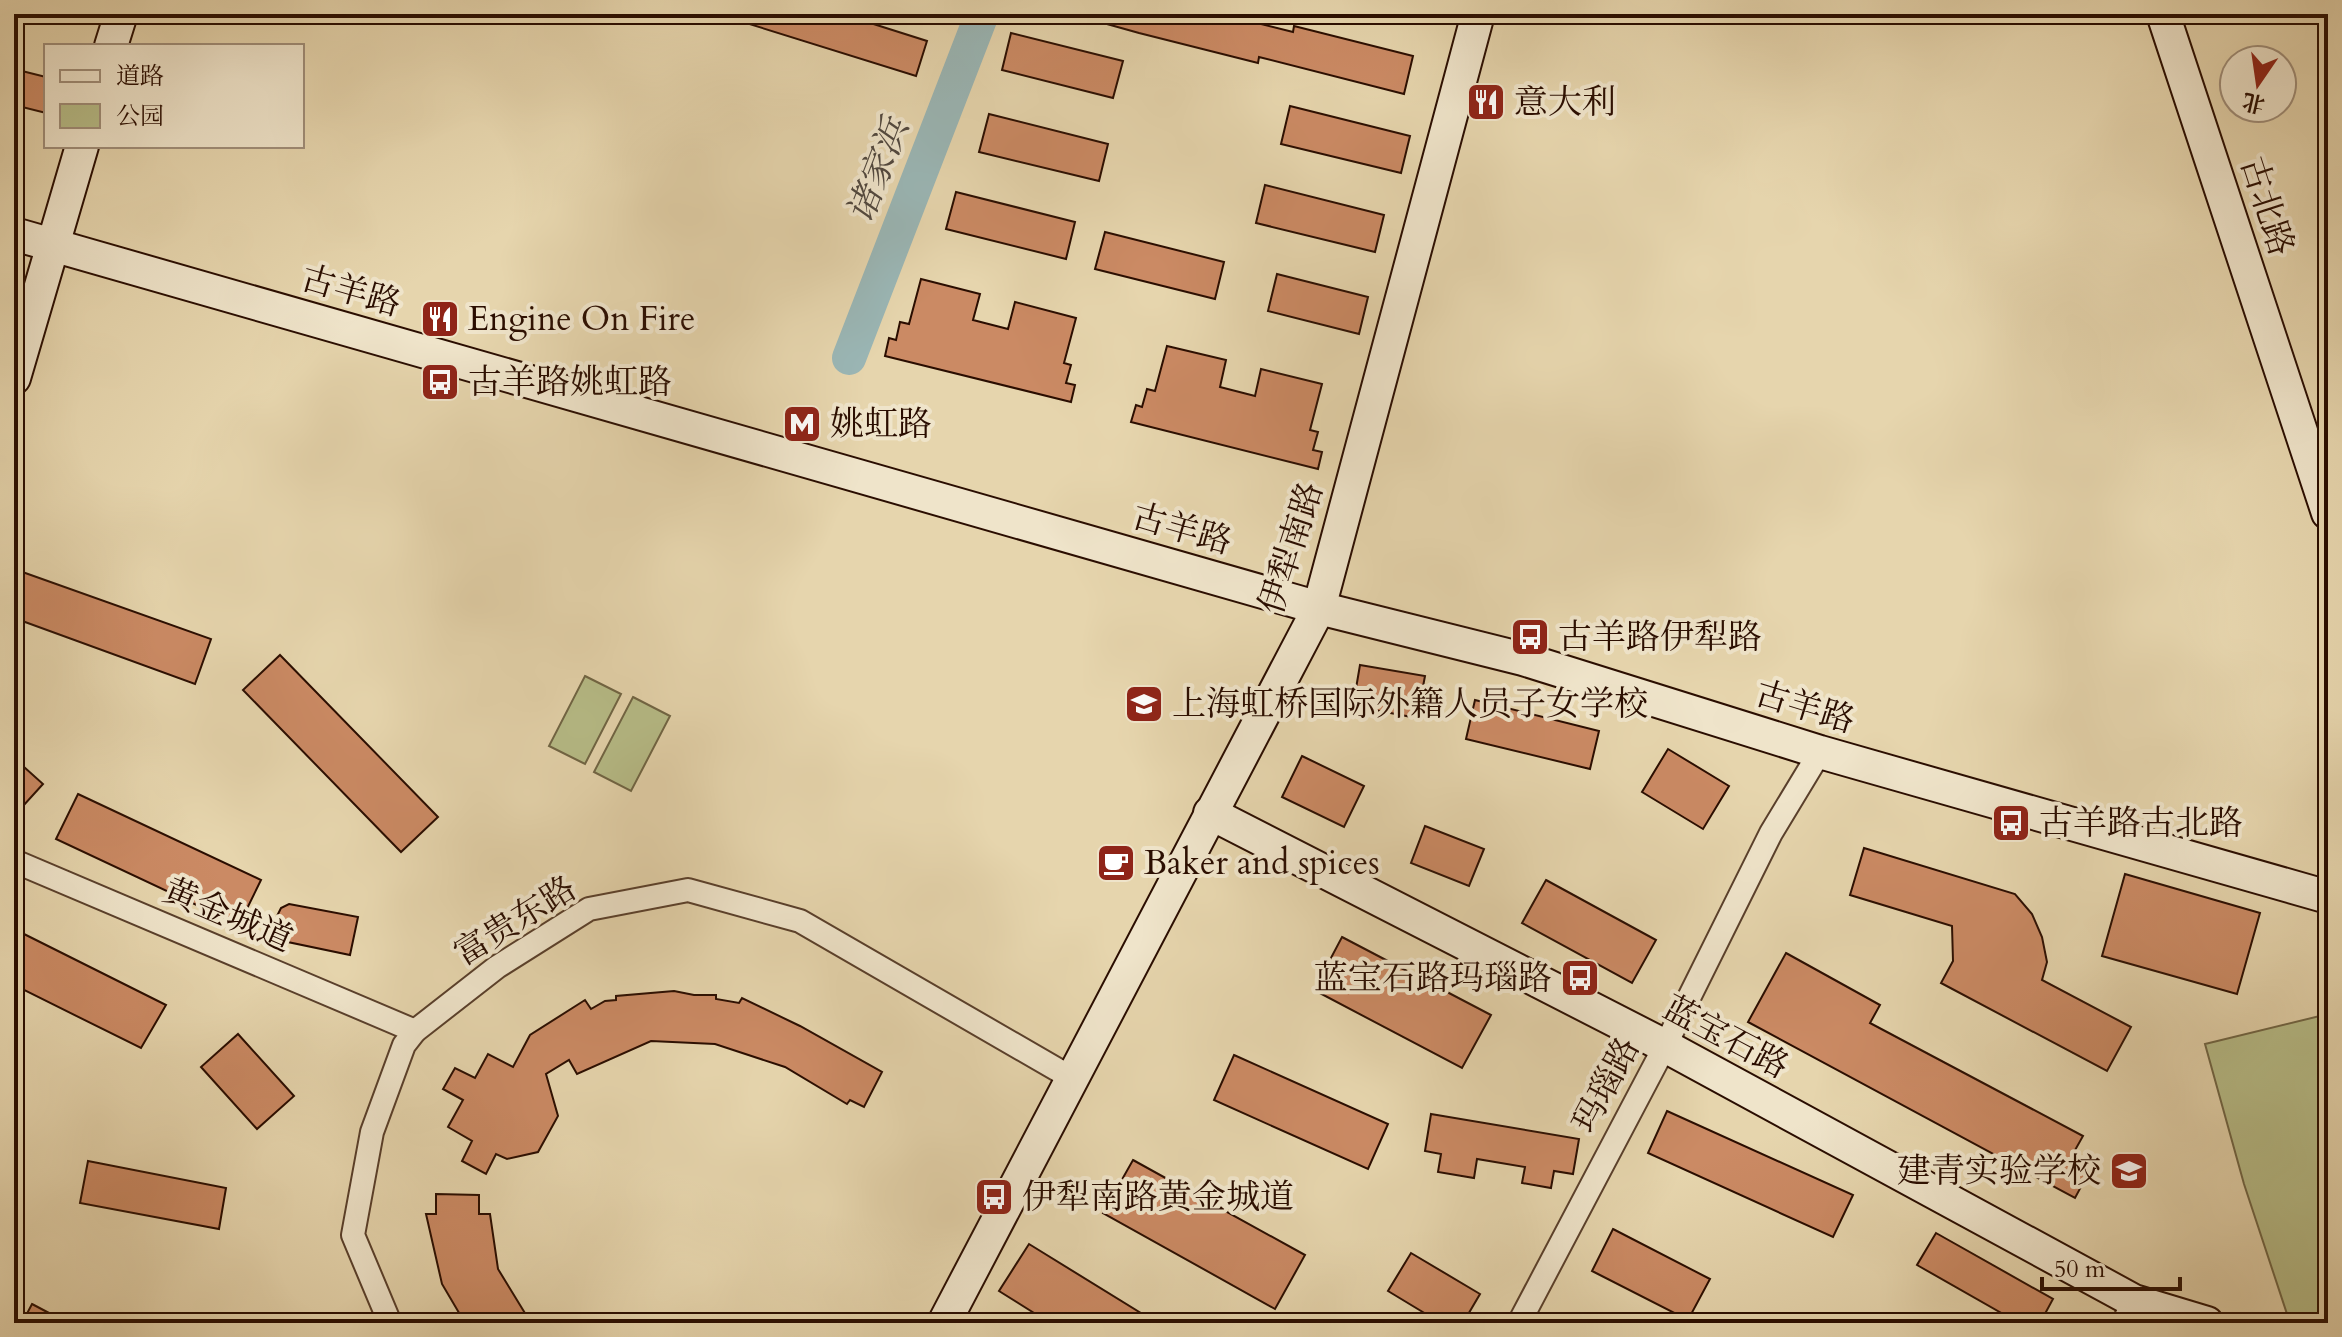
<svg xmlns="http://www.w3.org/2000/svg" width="2342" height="1337" viewBox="0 0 2342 1337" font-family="Cardo,'Noto Serif SC',serif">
<rect width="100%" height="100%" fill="#e6d5ad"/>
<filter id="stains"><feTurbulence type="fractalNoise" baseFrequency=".0025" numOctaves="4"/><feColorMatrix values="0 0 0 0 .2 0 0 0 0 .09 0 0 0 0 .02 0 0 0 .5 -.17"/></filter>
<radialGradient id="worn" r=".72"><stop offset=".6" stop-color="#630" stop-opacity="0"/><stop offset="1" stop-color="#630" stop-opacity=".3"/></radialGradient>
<g fill="#b7bd88" stroke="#706544" stroke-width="2">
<path d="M585,676L621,694L585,764L549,746Z"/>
<path d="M633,697L670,716L631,791L594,772Z"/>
<path d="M2328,1014V1318L2307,1323H2290L2244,1184L2205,1044Z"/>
</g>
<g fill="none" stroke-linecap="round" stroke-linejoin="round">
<path stroke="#9ab6b5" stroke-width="34" d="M849,358L982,14"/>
</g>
<g fill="#cb8a64" stroke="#2a0d00" stroke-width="2">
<path d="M728,14H842L927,41L916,76L727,17Z"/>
<path d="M1090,14H1221L1293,32L1294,26L1413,56L1404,94L1259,57L1258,63L1139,33L1089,19Z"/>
<path d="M1011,33L1123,61L1113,98L1002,70Z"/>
<path d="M14,69L46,77V113L14,105Z"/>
<path d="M1290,106L1410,136L1401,173L1281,144Z"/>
<path d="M989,114L1108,144L1099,181L979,152Z"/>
<path d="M1265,185L1384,215L1375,252L1256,223Z"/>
<path d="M956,192L1075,222L1066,259L946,229Z"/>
<path d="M1105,232L1224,262L1215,299L1095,269Z"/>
<path d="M1277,274L1368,297L1359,334L1268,311Z"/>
<path d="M921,279L980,294L973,320L1008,329L1015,302L1076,318L1064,363L1071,365L1066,383L1075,385L1071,402L885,356L889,338L896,340L900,322L909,324Z"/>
<path d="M1167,346L1226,360L1220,387L1255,396L1261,369L1322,384L1310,430L1318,432L1313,450L1322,452L1318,469L1131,422L1136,405L1142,407L1147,389L1155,391Z"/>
<path d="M14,569L211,639L195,684L14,618Z"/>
<path d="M280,655L438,817L401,852L243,690Z"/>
<path d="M1360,665L1425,676L1417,718L1353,706Z"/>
<path d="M1475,700L1599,731L1590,769L1466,739Z"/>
<path d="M1668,749L1729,786L1703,829L1642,792Z"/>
<path d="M1302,756L1364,786L1344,827L1282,797Z"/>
<path d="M14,758L43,784L14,816Z"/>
<path d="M78,794L261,880L239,925L56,839Z"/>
<path d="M1425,826L1484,849L1469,886L1411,863Z"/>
<path d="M1864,848L2015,894L2032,914L2042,937L2047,962L2042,980L2131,1027L2107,1071L1941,983L1953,961L1952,926L1850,895Z"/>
<path d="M2125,874L2260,913L2237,994L2102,956Z"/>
<path d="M1546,880L1656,940L1632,983L1522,923Z"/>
<path d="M289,904L358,917L350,955L283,941L277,934L274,922L281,908Z"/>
<path d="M14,929L166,1005L141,1048L14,985Z"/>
<path d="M1342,937L1491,1015L1462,1068L1314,990Z"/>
<path d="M1786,953L1880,1005L1870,1023L2083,1136L2070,1159L2090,1170L2075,1198L1748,1022Z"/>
<path d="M674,991L694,995H716V999L739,1003L742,998L800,1026L882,1072L864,1107L850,1100L847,1104L785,1067L715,1044L651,1041L577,1074L569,1060L546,1074L558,1116L538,1152L507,1159L496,1154L486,1174L462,1161L472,1141L448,1127L463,1100L443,1089L455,1068L475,1078L488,1054L513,1067L530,1035L585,1000L591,1009L605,1001L616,1000V996Z"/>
<path d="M238,1034L294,1096L257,1129L201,1067Z"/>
<path d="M1234,1055L1388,1124L1368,1169L1214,1100Z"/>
<path d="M1667,1111L1853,1195L1833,1237L1648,1153Z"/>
<path d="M1431,1114L1579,1139L1573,1174L1554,1171L1551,1188L1522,1183L1525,1167L1477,1159L1474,1178L1438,1172L1441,1154L1425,1151Z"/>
<path d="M1133,1160L1305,1255L1275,1309L1103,1213Z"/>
<path d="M88,1161L226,1188L219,1229L80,1203Z"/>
<path d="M436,1194L479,1195V1214H490L498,1269L531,1323H465L442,1284L426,1214H436Z"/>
<path d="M1613,1229L1710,1279L1688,1320L1592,1271Z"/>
<path d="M1936,1233L2053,1299L2040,1323H2019L1917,1265Z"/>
<path d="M1029,1244L1157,1323H1050L999,1291Z"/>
<path d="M1411,1253L1480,1294L1463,1323H1441L1388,1291Z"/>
<path d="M32,1304L68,1323H22Z"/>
</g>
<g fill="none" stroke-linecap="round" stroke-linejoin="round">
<g stroke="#593f2b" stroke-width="26">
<g id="street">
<path d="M14,861L415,1031"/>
<path d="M390,1323L353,1235L372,1132L404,1045L415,1031L497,967L589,909L688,890L800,921L1070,1077"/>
<path d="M1519,1323L1665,1046L1771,833L1820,752"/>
<path d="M2123,1323L2134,1301"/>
</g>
</g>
<g stroke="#2a0d00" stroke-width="36">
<g id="secondary">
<path d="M2163,14L2328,513"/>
<path d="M111,46L121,14"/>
<path d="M14,234L1319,608L1523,659L1820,752L2328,897"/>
<path d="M14,378L82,146"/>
<path d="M1210,813L1665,1046L2134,1301L2207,1323"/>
<path d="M944,1323L1319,608L1478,14"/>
</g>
</g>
<use href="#street" stroke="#efe4ca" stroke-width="22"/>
<use href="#secondary" stroke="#efe4ca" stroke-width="32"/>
</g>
<defs>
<g id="restaurant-square" transform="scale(2)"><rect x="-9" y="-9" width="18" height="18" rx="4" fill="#8f2418" stroke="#efe4ca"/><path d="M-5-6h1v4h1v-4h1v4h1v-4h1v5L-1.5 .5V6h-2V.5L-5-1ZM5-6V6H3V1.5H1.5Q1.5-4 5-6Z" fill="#fff"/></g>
<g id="bus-square" transform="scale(2)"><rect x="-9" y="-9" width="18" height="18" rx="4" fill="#8f2418" stroke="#efe4ca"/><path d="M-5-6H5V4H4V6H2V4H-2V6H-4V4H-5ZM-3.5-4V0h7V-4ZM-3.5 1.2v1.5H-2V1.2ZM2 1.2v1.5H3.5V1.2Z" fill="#fff"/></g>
<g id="metro-square" transform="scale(2)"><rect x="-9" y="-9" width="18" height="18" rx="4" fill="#8f2418" stroke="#efe4ca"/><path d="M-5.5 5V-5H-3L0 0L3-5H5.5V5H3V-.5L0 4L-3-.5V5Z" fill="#fff"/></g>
<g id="school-square" transform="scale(2)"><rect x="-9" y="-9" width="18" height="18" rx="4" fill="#8f2418" stroke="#efe4ca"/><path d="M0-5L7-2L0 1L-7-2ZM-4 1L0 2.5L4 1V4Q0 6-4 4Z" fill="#fff"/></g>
<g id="cafe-square" transform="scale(2)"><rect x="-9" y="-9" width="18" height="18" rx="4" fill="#8f2418" stroke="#efe4ca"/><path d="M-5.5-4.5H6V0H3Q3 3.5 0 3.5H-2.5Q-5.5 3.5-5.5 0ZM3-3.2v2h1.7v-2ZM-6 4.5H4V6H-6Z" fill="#fff"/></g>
</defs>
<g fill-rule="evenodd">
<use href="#restaurant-square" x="1486" y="102"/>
<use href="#restaurant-square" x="440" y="319"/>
<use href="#bus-square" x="440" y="382"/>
<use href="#metro-square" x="802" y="424"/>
<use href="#bus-square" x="1530" y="637"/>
<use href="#school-square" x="1144" y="704"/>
<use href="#bus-square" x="2011" y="823"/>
<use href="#cafe-square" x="1116" y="863"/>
<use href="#bus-square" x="1580" y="978"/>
<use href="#school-square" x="2129" y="1171"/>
<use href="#bus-square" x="994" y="1197"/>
</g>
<g text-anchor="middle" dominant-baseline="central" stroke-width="8" stroke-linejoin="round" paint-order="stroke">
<g font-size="34" fill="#2a0d00" stroke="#efe4ca" text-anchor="start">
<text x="1514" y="102">意大利</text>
<text x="468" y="319">Engine On Fire</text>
<text x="468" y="382">古羊路姚虹路</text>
<text x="830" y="424">姚虹路</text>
<text x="1558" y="637">古羊路伊犁路</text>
<text x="1172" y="704">上海虹桥国际外籍人员子女学校</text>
<text x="2039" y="823">古羊路古北路</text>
<text x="1144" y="863">Baker and spices</text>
<text x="1552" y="978" text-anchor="end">蓝宝石路玛瑙路</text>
<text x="2101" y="1171" text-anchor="end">建青实验学校</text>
<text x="1022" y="1197">伊犁南路黄金城道</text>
</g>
<g font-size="34" fill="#2a0d00" stroke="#efe4ca">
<text transform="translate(2267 206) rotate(72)">古北路</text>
<text transform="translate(351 291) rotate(16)">古羊路</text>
<text transform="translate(1182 529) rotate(16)">古羊路</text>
<text transform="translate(1291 548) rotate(-72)">伊犁南路</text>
<text transform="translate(1805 707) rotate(17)">古羊路</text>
<text transform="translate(228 915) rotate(23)">黄金城道</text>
<text transform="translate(515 921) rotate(-32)">富贵东路</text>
<text transform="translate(1726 1037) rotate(28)">蓝宝石路</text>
<text transform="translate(1606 1085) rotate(-62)">玛瑙路</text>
</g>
<g font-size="36" font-style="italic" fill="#51483f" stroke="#efe4ca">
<text transform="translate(878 171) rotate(-69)">诸家浜</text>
</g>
</g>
<rect width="2342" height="1337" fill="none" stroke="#e6d5ad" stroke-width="48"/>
<rect x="16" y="16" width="2310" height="1305" fill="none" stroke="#2a0d00" stroke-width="4"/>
<rect x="24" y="24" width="2294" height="1289" fill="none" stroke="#2a0d00" stroke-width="2"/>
<rect x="44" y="44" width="260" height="104" fill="#efe4ca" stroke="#a08e79" stroke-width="2"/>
<rect x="60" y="70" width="40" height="12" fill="#efe4ca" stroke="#a08e79" stroke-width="2"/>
<text x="116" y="84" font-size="24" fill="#2a0d00">道路</text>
<rect x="60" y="104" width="40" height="24" fill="#b7bd88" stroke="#a08e79" stroke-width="2"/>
<text x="116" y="124" font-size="24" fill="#2a0d00">公园</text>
<g transform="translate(2258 84) rotate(193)"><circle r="38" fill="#efe4ca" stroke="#a08e79" stroke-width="2"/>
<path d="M0-6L14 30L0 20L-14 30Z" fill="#8f2418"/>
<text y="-12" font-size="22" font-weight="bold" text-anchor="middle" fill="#2a0d00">北</text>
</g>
<path d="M2042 1277v12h138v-12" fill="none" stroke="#2a0d00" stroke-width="4"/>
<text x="2054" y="1277" font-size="24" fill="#2a0d00" stroke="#efe4ca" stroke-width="6" paint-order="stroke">50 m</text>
<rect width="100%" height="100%" filter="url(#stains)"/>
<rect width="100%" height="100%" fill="url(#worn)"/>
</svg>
